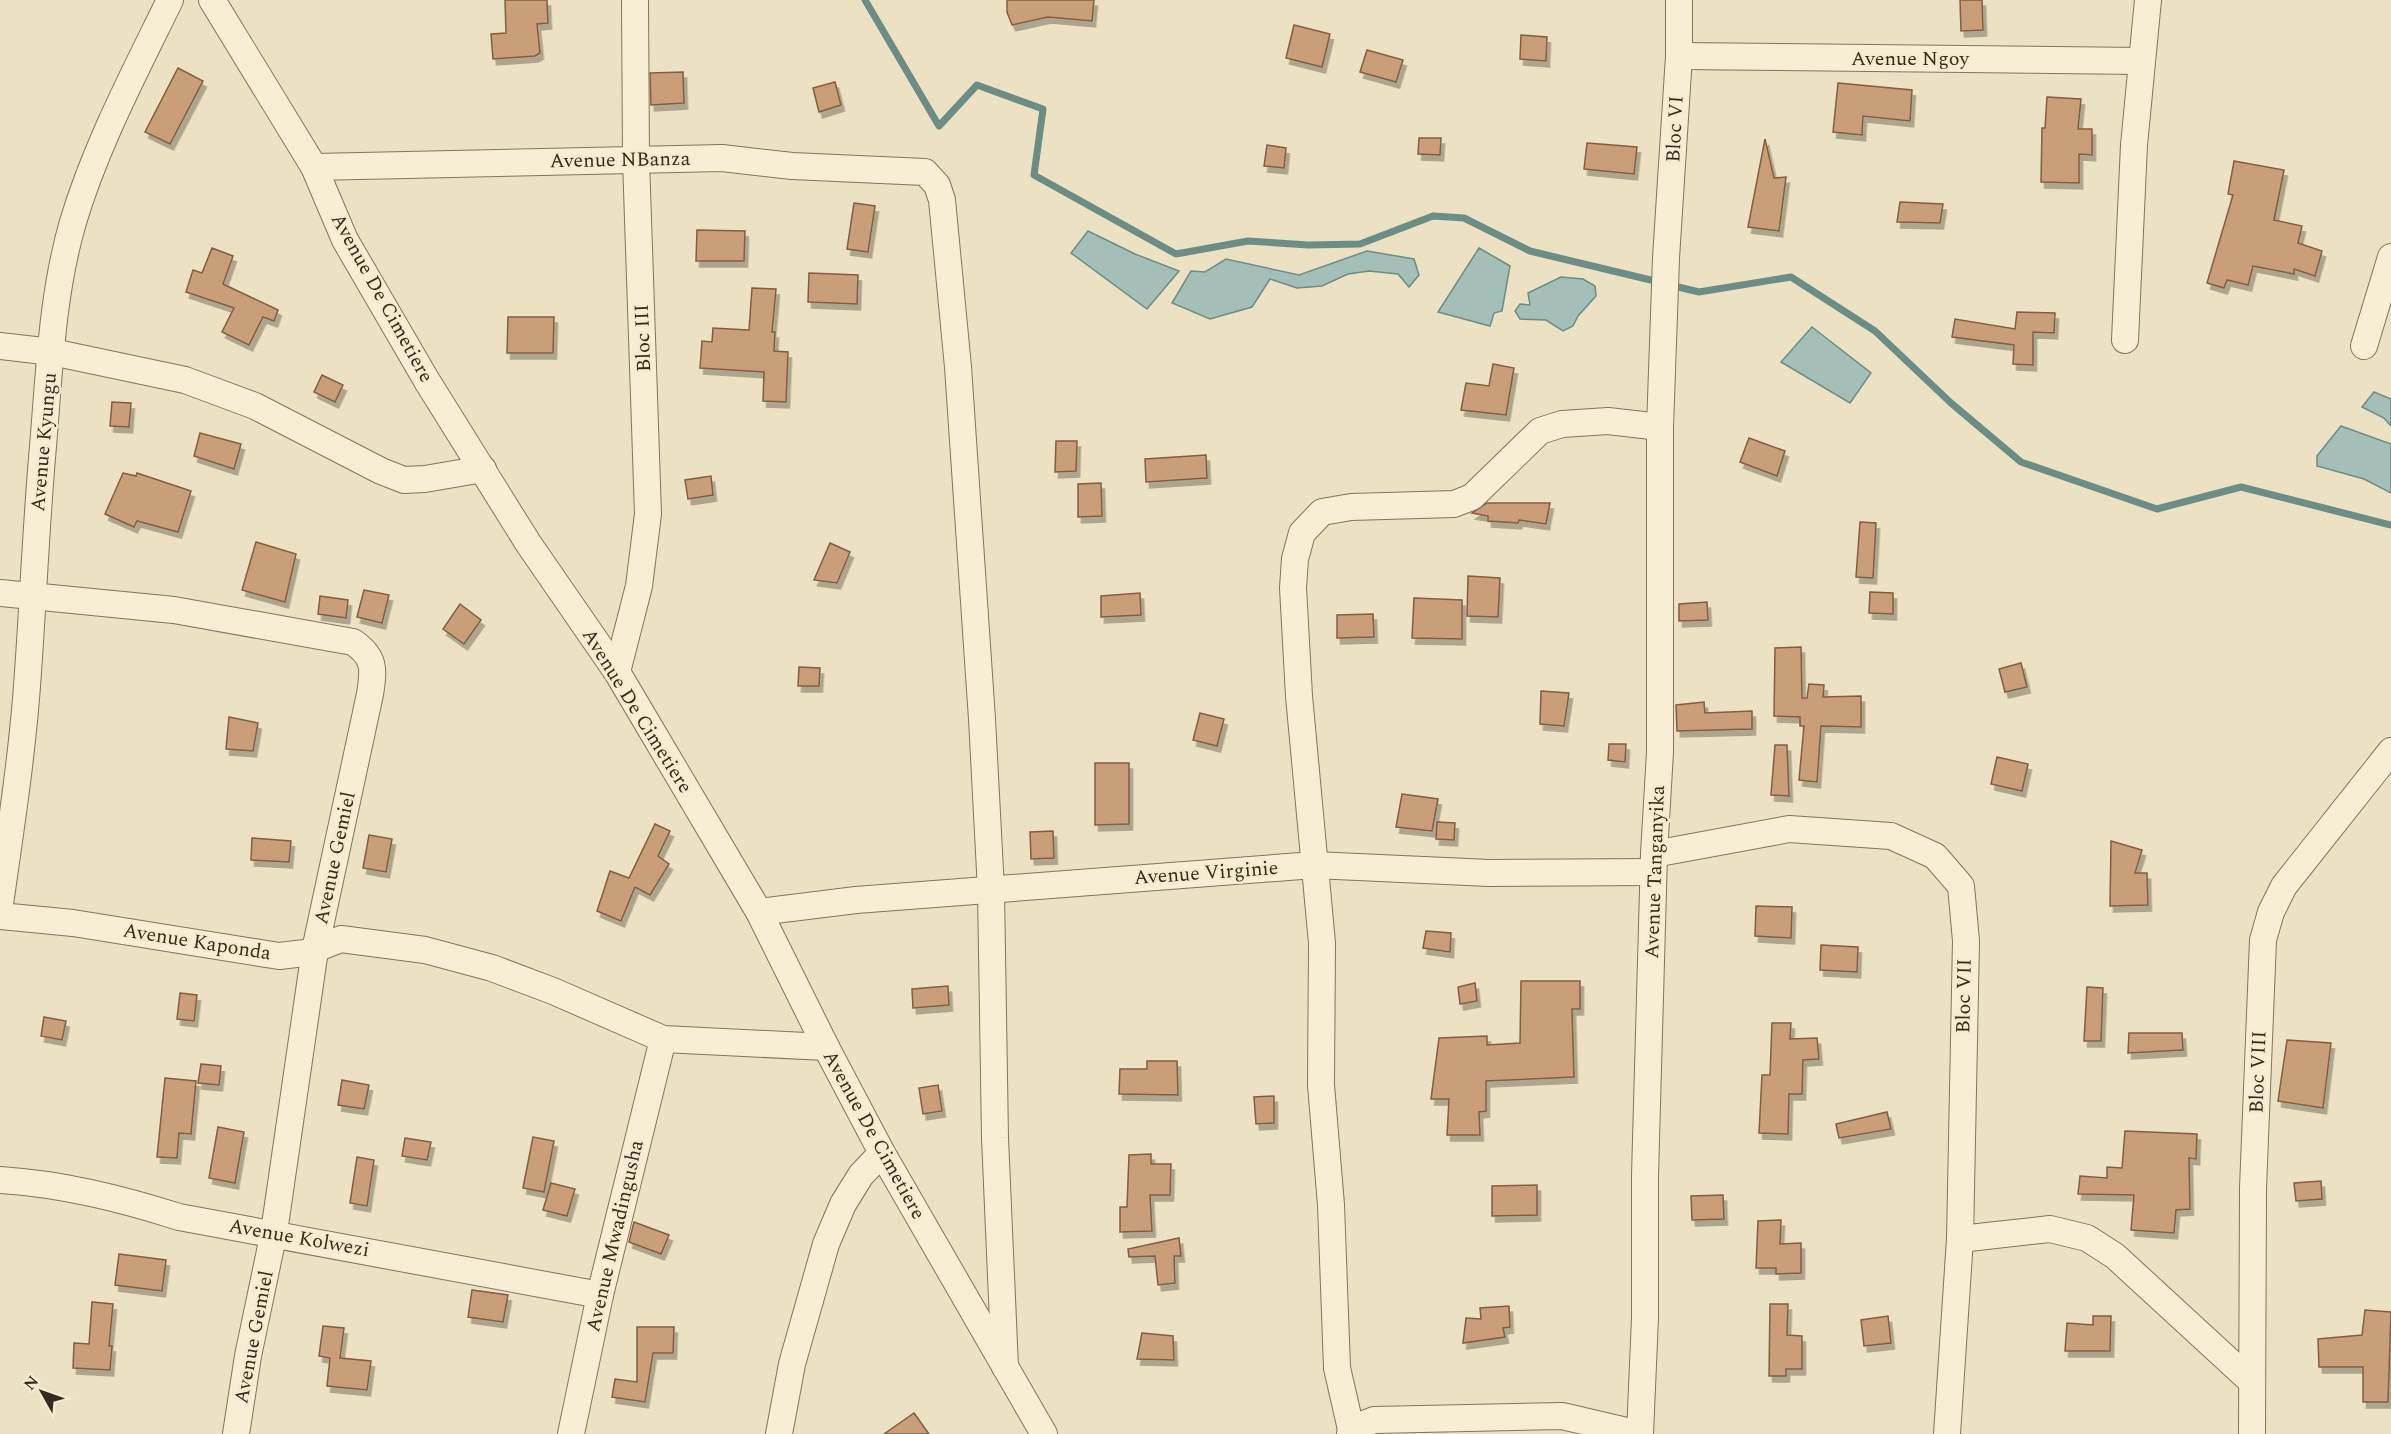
<svg xmlns="http://www.w3.org/2000/svg" width="2391" height="1434" font-family="Spectral,serif">
	<style>
		.water { fill: #a4bfb8; stroke: #6c8c86; stroke-width: 1.5 }
		.lines { fill: none; stroke-linecap: round; stroke-linejoin: round }
		.stream { stroke: #6c8c86; stroke-width: 7 }
		.building { fill: #c99e79; stroke: #835e41; stroke-width: 1.5; filter: url(#shadow) }
		.street-casing { stroke: #85735a; stroke-width: 28 }
		.street { stroke: #f7eed5; stroke-width: 26 }
		.labels { text-anchor: middle; dominant-baseline: central; stroke-width: 5; stroke-linejoin: round; paint-order: stroke }
		.street-label { font-size: 20px; fill: #352a1e; stroke: #f4ebd1 }
	</style>
	<defs>
		<filter id="shadow"><feDropShadow dx="3.5" dy="6" stdDeviation="0" flood-color="#0004"/></filter>
	</defs>
	<rect width="100%" height="100%" fill="#ece1c2"/>
	<g class="water">
		<polygon points="1088,231 1135,254 1179,271 1147,309 1071,253"/>
		<polygon points="1479,248 1510,266 1502,311 1494,313 1490,326 1438,312"/>
		<polygon points="1367,251 1414,259 1419,275 1409,287 1398,274 1369,271 1348,274 1322,286 1297,288 1270,279 1252,307 1210,319 1172,303 1191,271 1205,272 1226,259 1299,275"/>
		<polygon points="1561,277 1583,279 1595,286 1596,296 1578,316 1573,326 1563,331 1546,320 1520,319 1515,311 1520,304 1530,305 1528,293"/>
		<polygon points="1812,327 1871,373 1850,403 1781,362"/>
		<polygon points="2374,392 2391,399 2391,426 2384,418 2362,407"/>
		<polygon points="2341,426 2391,444 2391,493 2364,479 2317,466 2317,456"/>
	</g>
	<g class="lines">
		<g class="stream">
			<polyline points="865,0 939,126 977,85 1043,109 1034,175 1176,254 1248,241 1308,245 1360,244 1433,216 1464,218 1530,251 1659,282"/>
			<polyline points="1670,285 1699,292 1791,277 1875,331 1951,403 2021,462 2157,509 2241,487 2391,525"/>
		</g>
	</g>
	<g class="building">
		<polygon points="505,0 547,0 548,23 537,24 540,53 535,56 493,59 491,34 506,33"/>
		<polygon points="1007,0 1094,0 1092,21 1048,17 1012,25 1007,12"/>
		<polygon points="1960,0 1982,0 1983,30 1961,31"/>
		<polygon points="1294,25 1330,34 1322,67 1286,58"/>
		<polygon points="1521,35 1547,37 1546,61 1520,59"/>
		<polygon points="1367,50 1403,60 1396,82 1360,72"/>
		<polygon points="178,68 203,81 170,144 145,132"/>
		<polygon points="683,72 684,103 651,105 650,73"/>
		<polygon points="835,82 841,105 819,112 813,88"/>
		<polygon points="1838,83 1912,90 1910,121 1863,116 1862,135 1833,132"/>
		<polygon points="2047,97 2081,99 2078,129 2092,129 2092,155 2079,154 2079,183 2041,182 2042,128 2045,128"/>
		<polygon points="1419,138 1441,138 1440,155 1418,154"/>
		<polygon points="1765,139 1774,178 1786,177 1779,231 1748,227"/>
		<polygon points="1587,143 1637,147 1634,174 1584,169"/>
		<polygon points="1267,145 1286,148 1284,168 1264,166"/>
		<polygon points="2234,161 2284,170 2274,220 2302,226 2298,243 2322,251 2315,276 2294,269 2294,274 2253,266 2248,285 2227,280 2224,288 2207,283 2233,195 2228,194"/>
		<polygon points="1900,202 1943,204 1940,223 1897,222"/>
		<polygon points="854,203 875,206 868,252 847,249"/>
		<polygon points="697,230 745,231 744,261 696,261"/>
		<polygon points="212,248 233,256 223,284 278,310 274,321 263,317 249,345 222,332 234,308 186,292 193,270 202,273"/>
		<polygon points="809,273 858,275 857,304 808,302"/>
		<polygon points="752,288 776,289 772,332 775,332 774,351 788,352 786,402 763,401 764,372 700,368 702,341 712,342 713,328 749,330"/>
		<polygon points="2017,312 2055,313 2054,333 2033,332 2033,365 2013,364 2014,345 1952,337 1955,319 2015,329"/>
		<polygon points="508,317 554,317 553,353 507,353"/>
		<polygon points="1493,364 1514,368 1506,415 1461,410 1466,383 1489,386"/>
		<polygon points="322,375 343,385 335,402 314,392"/>
		<polygon points="112,402 131,403 129,427 110,426"/>
		<polygon points="200,433 241,444 234,469 194,456"/>
		<polygon points="1749,438 1785,451 1777,476 1740,462"/>
		<polygon points="1056,441 1077,441 1076,471 1055,472"/>
		<polygon points="1206,455 1207,478 1146,482 1145,459"/>
		<polygon points="123,473 136,476 137,473 191,491 178,532 137,521 134,527 105,514"/>
		<polygon points="711,476 713,495 688,499 685,480"/>
		<polygon points="1101,483 1102,516 1078,517 1078,484"/>
		<polygon points="1487,503 1550,503 1546,524 1519,520 1518,523 1488,521 1488,516 1472,513"/>
		<polygon points="1860,522 1876,523 1873,578 1856,577"/>
		<polygon points="256,542 296,554 285,602 242,590"/>
		<polygon points="830,543 850,552 837,583 814,580"/>
		<polygon points="1468,576 1500,578 1498,617 1467,616"/>
		<polygon points="364,590 389,595 382,623 357,617"/>
		<polygon points="1870,592 1893,593 1893,614 1869,613"/>
		<polygon points="1140,593 1141,615 1101,617 1101,596"/>
		<polygon points="320,596 348,600 346,618 318,614"/>
		<polygon points="1414,598 1462,600 1462,639 1412,638"/>
		<polygon points="1707,602 1708,620 1679,621 1679,604"/>
		<polygon points="460,604 481,620 464,644 443,629"/>
		<polygon points="1373,614 1374,637 1337,638 1337,615"/>
		<polygon points="1801,647 1802,698 1807,698 1809,684 1824,685 1823,697 1861,696 1861,727 1821,726 1817,782 1799,780 1804,726 1800,726 1800,717 1774,716 1775,648"/>
		<polygon points="2021,663 2027,687 2005,692 1999,669"/>
		<polygon points="799,667 820,668 819,686 798,686"/>
		<polygon points="1541,691 1569,693 1564,726 1540,724"/>
		<polygon points="1704,702 1705,713 1752,711 1752,729 1677,731 1676,705"/>
		<polygon points="1200,713 1224,719 1217,746 1193,740"/>
		<polygon points="229,717 258,723 253,751 226,749"/>
		<polygon points="1609,744 1626,744 1625,762 1608,760"/>
		<polygon points="1775,745 1787,745 1789,796 1771,795"/>
		<polygon points="1997,757 2028,764 2022,791 1991,784"/>
		<polygon points="1095,763 1129,763 1129,824 1095,825"/>
		<polygon points="1402,794 1438,799 1432,831 1396,827"/>
		<polygon points="1437,822 1455,823 1454,840 1436,839"/>
		<polygon points="655,824 670,831 658,856 669,864 650,895 635,887 621,921 597,911 610,871 629,878"/>
		<polygon points="1053,831 1054,858 1031,859 1030,832"/>
		<polygon points="369,835 392,839 386,872 363,868"/>
		<polygon points="252,838 291,841 289,862 251,860"/>
		<polygon points="2111,841 2142,850 2135,873 2147,873 2148,905 2110,906"/>
		<polygon points="1756,906 1792,907 1791,938 1755,936"/>
		<polygon points="1426,931 1451,933 1450,952 1423,948"/>
		<polygon points="1821,945 1858,947 1857,972 1820,970"/>
		<polygon points="1521,981 1580,981 1580,1009 1572,1009 1574,1077 1486,1081 1486,1111 1479,1112 1480,1135 1447,1135 1449,1099 1431,1099 1439,1038 1487,1036 1487,1045 1520,1043"/>
		<polygon points="1475,983 1477,1001 1460,1004 1458,987"/>
		<polygon points="948,986 949,1005 913,1008 912,989"/>
		<polygon points="2087,987 2103,988 2101,1041 2084,1041"/>
		<polygon points="180,993 197,995 194,1021 177,1019"/>
		<polygon points="44,1017 66,1021 62,1040 41,1036"/>
		<polygon points="1772,1023 1791,1023 1790,1039 1817,1038 1819,1059 1803,1060 1802,1094 1789,1094 1788,1134 1759,1133 1762,1075 1770,1075"/>
		<polygon points="2129,1033 2182,1033 2183,1050 2128,1053"/>
		<polygon points="2287,1040 2331,1043 2323,1108 2278,1101"/>
		<polygon points="1147,1061 1177,1061 1178,1095 1119,1094 1120,1069 1147,1069"/>
		<polygon points="201,1064 221,1066 219,1085 198,1083"/>
		<polygon points="165,1078 196,1081 191,1134 179,1133 177,1158 157,1157"/>
		<polygon points="342,1080 369,1085 364,1109 338,1105"/>
		<polygon points="938,1085 942,1111 923,1114 919,1088"/>
		<polygon points="1274,1096 1274,1123 1256,1124 1254,1097"/>
		<polygon points="1887,1112 1891,1129 1839,1138 1836,1124"/>
		<polygon points="218,1127 244,1132 235,1183 209,1178"/>
		<polygon points="2125,1131 2197,1134 2196,1159 2189,1158 2190,1209 2176,1210 2174,1233 2131,1230 2134,1195 2078,1194 2080,1176 2107,1178 2107,1167 2122,1168"/>
		<polygon points="533,1137 554,1141 544,1192 523,1188"/>
		<polygon points="405,1138 431,1142 427,1160 402,1156"/>
		<polygon points="1151,1154 1151,1164 1171,1164 1170,1195 1150,1195 1152,1231 1120,1232 1120,1207 1127,1207 1129,1155"/>
		<polygon points="357,1157 374,1160 367,1206 350,1203"/>
		<polygon points="2321,1181 2322,1199 2296,1201 2294,1183"/>
		<polygon points="551,1183 575,1189 567,1216 543,1210"/>
		<polygon points="1537,1185 1537,1215 1492,1216 1492,1186"/>
		<polygon points="1723,1195 1724,1219 1692,1220 1691,1196"/>
		<polygon points="1781,1220 1780,1244 1801,1243 1801,1273 1776,1274 1776,1268 1756,1268 1758,1221"/>
		<polygon points="634,1222 669,1235 661,1254 629,1242"/>
		<polygon points="1179,1238 1181,1256 1174,1256 1175,1283 1158,1285 1155,1256 1129,1257 1128,1249"/>
		<polygon points="119,1254 166,1260 162,1291 115,1285"/>
		<polygon points="472,1290 508,1295 503,1322 468,1317"/>
		<polygon points="92,1302 113,1304 109,1346 112,1346 110,1370 73,1368 74,1343 89,1344"/>
		<polygon points="1770,1304 1788,1304 1787,1335 1802,1336 1802,1369 1786,1369 1786,1376 1769,1376"/>
		<polygon points="1509,1306 1510,1327 1503,1328 1505,1337 1463,1343 1466,1318 1481,1319 1480,1308"/>
		<polygon points="2365,1310 2391,1312 2388,1402 2363,1402 2363,1367 2319,1367 2318,1339 2362,1335"/>
		<polygon points="1888,1316 1891,1343 1864,1346 1861,1320"/>
		<polygon points="2093,1316 2111,1316 2110,1351 2065,1351 2067,1323 2093,1325"/>
		<polygon points="323,1326 344,1328 340,1358 371,1361 367,1390 327,1386 330,1358 319,1356"/>
		<polygon points="637,1327 674,1327 673,1353 653,1353 645,1402 612,1397 615,1379 637,1382"/>
		<polygon points="1142,1333 1173,1336 1174,1360 1137,1359"/>
		<polygon points="914,1413 929,1434 884,1434"/>
	</g>
	<g class="lines">
		<defs>
			<g id="street">
				<polyline points="212,0 314,167 345,240 427,381 528,543 617,672 759,912 826,1047 882,1153 1044,1434"/>
				<polyline points="1679,56 2141,61"/>
				<polyline points="314,167 722,158 792,166 925,172 937,185 942,200 958,367 982,719 991,890 995,1138 1005,1367"/>
				<polyline points="2125,340 2134,145 2148,0"/>
				<polyline points="0,346 52,352 185,380 255,406 381,471 404,480 425,479 483,469"/>
				<polyline points="2364,346 2391,257"/>
				<path d="M0,593L174,610L353,642C375,657 374,669 370,694L315,950L274,1232L248,1356L236,1434"/>
				<polyline points="617,672 639,586 648,514 636,160 635,0"/>
				<polyline points="1654,854 1789,829 1891,836 1935,856 1961,886 1966,941 1960,1239 1947,1434"/>
				<path d="M0,904C11,827 23,750 28,672C33,601 36,529 42,458C49,380 51,297 73,222C96,145 135,72 170,0"/>
				<polyline points="759,912 856,900 1314,865 1489,873 1653,872"/>
				<polyline points="0,916 73,923 279,956 305,953 341,939 425,950 492,968 553,991 663,1039 826,1047"/>
				<path d="M0,1180C62,1184 119,1198 179,1217L600,1295"/>
				<polyline points="1960,1239 2050,1229 2087,1238 2115,1256 2252,1382"/>
				<polyline points="1351,1429 1337,1368 1331,1205 1321,1085 1322,943 1299,696 1293,588 1295,559 1302,533 1322,512 1351,507 1454,504 1472,497 1540,431 1562,424 1608,421 1660,427"/>
				<polyline points="571,1434 600,1295 663,1039"/>
				<polyline points="779,1434 792,1364 826,1244 843,1204 861,1175 882,1153"/>
				<polyline points="1350,1434 1351,1429 1374,1420 1562,1416 1639,1434"/>
				<polyline points="1640,1434 1645,1318 1645,1176 1654,854 1660,752 1660,427 1666,258 1679,56 1679,0"/>
				<polyline points="2252,1434 2253,1188 2263,940 2271,912 2284,886 2391,751"/>
			</g>
		</defs>
		<use href="#street" class="street-casing"/>
		<use href="#street" class="street"/>
	</g>
	<g class="labels">
		<g class="street-label">
			<text x="1910" y="59">Avenue Ngoy</text>
			<text transform="translate(1675 129) rotate(-87)">Bloc VI</text>
			<text transform="translate(620 160) rotate(-1)">Avenue NBanza</text>
			<text transform="translate(382 298) rotate(61)">Avenue De Cimetiere</text>
			<text transform="translate(643 338) rotate(-92)">Bloc III</text>
			<text transform="translate(44 442) rotate(-85)">Avenue Kyungu</text>
			<text transform="translate(637 711) rotate(58)">Avenue De Cimetiere</text>
			<text transform="translate(335 858) rotate(-78)">Avenue Gemiel</text>
			<text transform="translate(1655 872) rotate(-88)">Avenue Tanganyika</text>
			<text transform="translate(1206 873) rotate(-4)">Avenue Virginie</text>
			<text transform="translate(197 942) rotate(9)">Avenue Kaponda</text>
			<text transform="translate(1964 996) rotate(-89)">Bloc VII</text>
			<text transform="translate(2258 1072) rotate(-88)">Bloc VIII</text>
			<text transform="translate(874 1135) rotate(61)">Avenue De Cimetiere</text>
			<text transform="translate(615 1236) rotate(-77)">Avenue Mwadingusha</text>
			<text transform="translate(299 1238) rotate(10)">Avenue Kolwezi</text>
			<text transform="translate(254 1337) rotate(-79)">Avenue Gemiel</text>
		</g>
	</g>
	<g transform="translate(42 1392) rotate(310)" stroke="#f4ebd1" stroke-width="4.5" paint-order="stroke">
	<path d="M0-4.5L10 22L0 15L-10 22Z" fill="#352a1e"/>
	<text y="-9" font-size="16" font-weight="bold" text-anchor="middle" fill="#352a1e">N</text>
	</g>
</svg>
